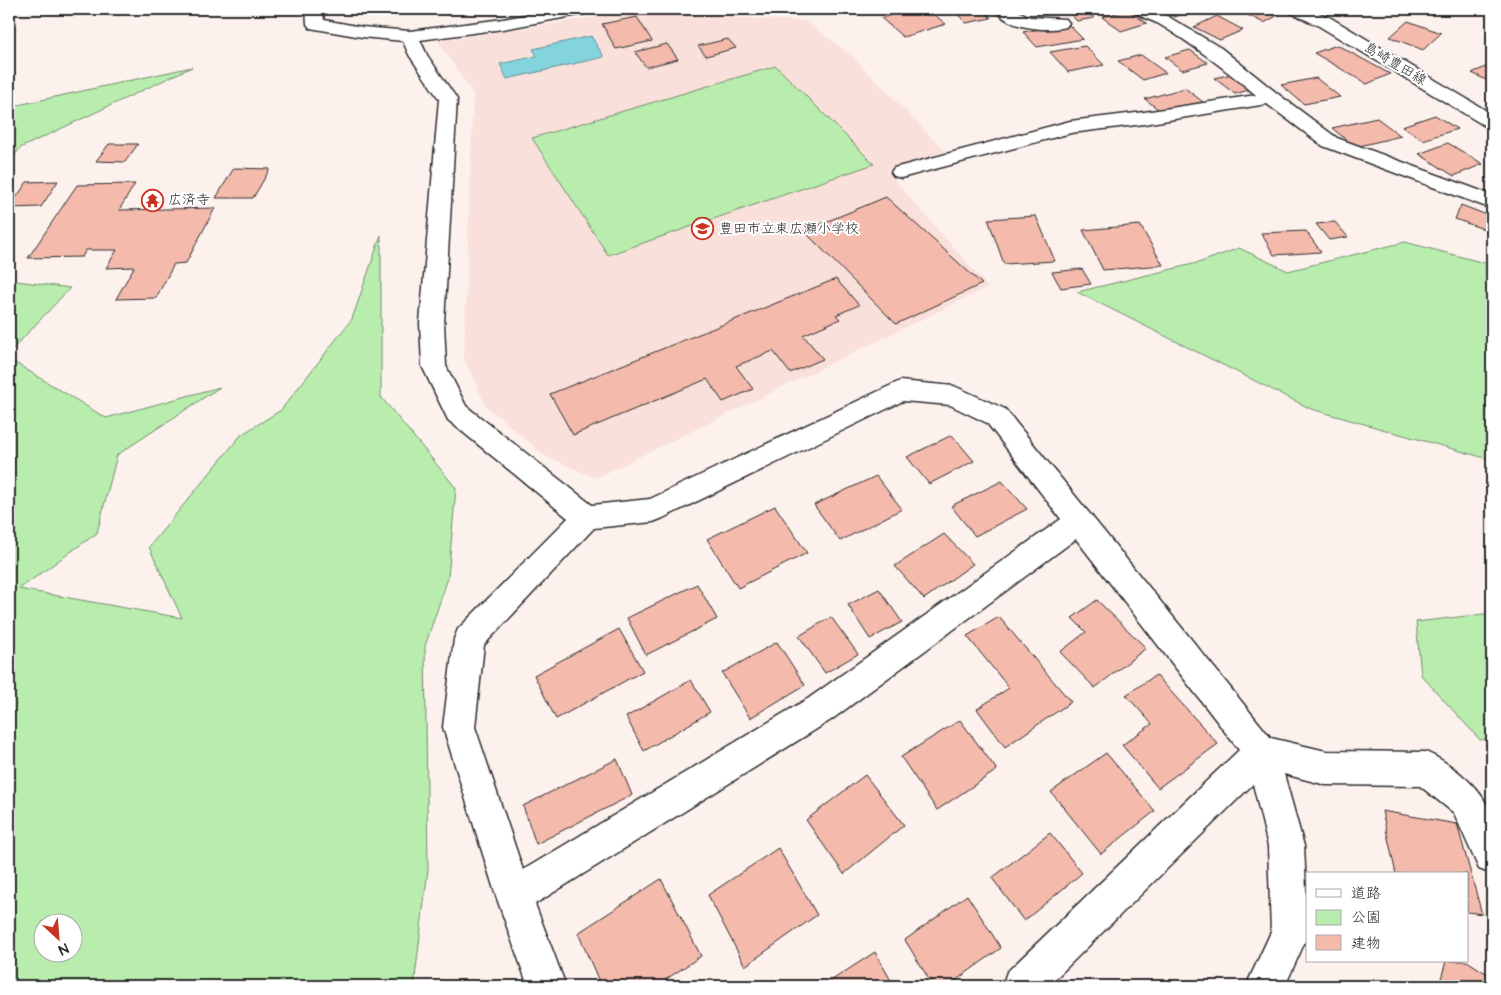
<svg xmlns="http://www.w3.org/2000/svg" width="1501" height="995" font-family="'Architects Daughter','Klee One',sans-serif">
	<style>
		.built { fill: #fae0da }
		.green { fill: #b8edae; stroke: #728c6c; fill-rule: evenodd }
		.water { fill: #83d4dd; stroke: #609096 }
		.building { fill: #f4baac; stroke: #2b2b2b }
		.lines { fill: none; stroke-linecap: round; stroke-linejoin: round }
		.minor-casing { stroke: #2b2b2b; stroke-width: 3 }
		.secondary-casing { stroke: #2b2b2b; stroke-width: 3 }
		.minor { fill: #fff; fill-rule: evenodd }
		.secondary { fill: #fff; fill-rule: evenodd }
		.labels { text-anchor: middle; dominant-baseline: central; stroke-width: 4; stroke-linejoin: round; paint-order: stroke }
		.far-street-label { font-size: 14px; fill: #2b2b2b; stroke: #fff }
		.far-poi-label { font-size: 14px; fill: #2b2b2b; stroke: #fff; text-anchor: start }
	</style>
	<rect width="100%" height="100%" fill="#fdf1ee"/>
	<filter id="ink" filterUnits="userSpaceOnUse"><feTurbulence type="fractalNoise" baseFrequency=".02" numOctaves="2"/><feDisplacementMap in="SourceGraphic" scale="10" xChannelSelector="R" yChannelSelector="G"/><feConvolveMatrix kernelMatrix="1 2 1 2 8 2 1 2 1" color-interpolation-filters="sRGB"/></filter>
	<g filter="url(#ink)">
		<polygon class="built" points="619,9 704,9 727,17 806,21 853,57 946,152 887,171 988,287 596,478 545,456 486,406 464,359 473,94 438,41 603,16"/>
		<g class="green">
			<polygon points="776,66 874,164 608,255 532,138"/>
			<polygon points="192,67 20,148 9,163 9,107"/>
			<path d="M381,235V397L456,488L448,578L425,646L428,869L414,986H9V359L106,418L220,387L117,455L97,533L19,589L182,618L149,547L241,435L281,410L352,319ZM72,922V952H42V922Z"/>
			<polygon points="1405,242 1492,265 1492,460 1311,409 1077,292 1201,262 1239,248 1288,271"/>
			<polygon points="9,280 70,288 9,353"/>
			<polygon points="1492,613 1492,739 1480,740 1421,675 1416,622"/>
		</g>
		<polygon class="water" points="591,36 604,57 507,79 500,64 537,56 533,49"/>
		<g class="building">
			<polygon points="912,9 927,9 946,24 903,37 881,18"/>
			<polygon points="953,9 982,9 991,18 966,23"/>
			<polygon points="1065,9 1084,9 1094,18 1077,21"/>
			<polygon points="1159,9 1195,9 1175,17"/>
			<polygon points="1243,9 1268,9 1280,14 1264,23 1240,11"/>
			<polygon points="1127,10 1147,23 1121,31 1102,17"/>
			<polygon points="1217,16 1243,30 1220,40 1194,27"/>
			<polygon points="637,17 652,41 616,49 602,24"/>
			<polygon points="1408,21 1441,33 1423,50 1390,37"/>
			<polygon points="1068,24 1083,39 1037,47 1023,32"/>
			<polygon points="728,39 736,48 706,56 698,46"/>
			<polygon points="667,44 678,59 646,67 635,52"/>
			<polygon points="1337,45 1390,74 1367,84 1314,53"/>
			<polygon points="1085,46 1104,65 1068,72 1050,52"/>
			<polygon points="1190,50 1208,63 1182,70 1165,57"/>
			<polygon points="1141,55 1166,73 1143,80 1118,61"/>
			<polygon points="1492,64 1492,83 1472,73"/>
			<polygon points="1232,74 1252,89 1235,94 1214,78"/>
			<polygon points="1316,78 1340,97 1304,104 1281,85"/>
			<polygon points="1185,88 1203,102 1163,113 1145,99"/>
			<polygon points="1435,115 1457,129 1423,140 1402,126"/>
			<polygon points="1377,118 1401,136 1355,147 1332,128"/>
			<polygon points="1448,143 1483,164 1454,176 1419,154"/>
			<polygon points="109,144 138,144 125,162 96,161"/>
			<polygon points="234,168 270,169 253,198 216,198"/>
			<polygon points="58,181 41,207 9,208 27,182"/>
			<polygon points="135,184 119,210 215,208 186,263 174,264 156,298 116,299 134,267 106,268 117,250 86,250 82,257 28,258 77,185"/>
			<polygon points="886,197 982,284 896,324 804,231"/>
			<polygon points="1461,205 1492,217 1492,232 1455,219"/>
			<polygon points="1036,216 1055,261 1004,264 988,219"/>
			<polygon points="1335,222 1348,237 1329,240 1316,224"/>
			<polygon points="1140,225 1163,265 1103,270 1083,230"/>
			<polygon points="1306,231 1321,252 1274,255 1261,233"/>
			<polygon points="1082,269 1091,284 1061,288 1052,272"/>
			<polygon points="836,279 859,305 836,315 840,319 803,335 823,359 790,373 773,351 736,366 753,389 723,402 707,379 573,435 550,394"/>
			<polygon points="952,435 974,461 929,484 907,457"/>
			<polygon points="876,476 902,509 840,541 814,505"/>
			<polygon points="1002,481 1027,509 975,536 951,506"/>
			<polygon points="775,506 807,553 738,588 707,539"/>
			<polygon points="944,534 973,564 924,599 895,566"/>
			<polygon points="697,584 717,619 646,655 627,618"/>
			<polygon points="879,589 902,622 870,639 848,605"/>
			<polygon points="1097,600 1146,648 1095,688 1060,652 1086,632 1072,618"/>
			<polygon points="831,617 858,654 825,673 799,636"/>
			<polygon points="999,617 1071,702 1005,747 977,709 1009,688 967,636"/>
			<polygon points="619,629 643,671 556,719 534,675"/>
			<polygon points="777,642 805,685 750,718 722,673"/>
			<polygon points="1156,675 1218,744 1158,788 1122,745 1152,724 1126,695"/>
			<polygon points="691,680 710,712 644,751 626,717"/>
			<polygon points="960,720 997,770 937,810 901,757"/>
			<polygon points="1106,753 1155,811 1101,854 1051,792"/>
			<polygon points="617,759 632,795 536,844 523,806"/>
			<polygon points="865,775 904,825 844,874 806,820"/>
			<polygon points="1382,811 1457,824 1482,914 1467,912 1467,874 1396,874"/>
			<polygon points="1050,833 1082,873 1024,921 992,878"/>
			<polygon points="778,848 817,915 745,966 708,895"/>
			<polygon points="661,879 701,956 656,986 601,986 578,933"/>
			<polygon points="967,895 1001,948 948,986 933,986 905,940"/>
			<polygon points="875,952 894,986 823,986"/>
			<polygon points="1446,961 1467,961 1492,977 1492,986 1439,986"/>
		</g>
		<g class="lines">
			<defs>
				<g id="minor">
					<path d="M306,9H322L324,20L362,27L410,31L503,19L558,9H592L590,13L584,14L503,29L420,40L427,55L457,99L444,323L446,366L466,406L592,505L650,499L900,381L954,386L1005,409L1271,738L1326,751L1426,752C1451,763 1487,791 1492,819C1495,836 1492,856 1492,874L1479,869L1454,813L1420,786L1326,785L1284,774L1304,846L1307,911V937L1285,986H1246L1271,932L1268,846L1253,784L1048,986H1002L1007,972L1239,750L1076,539L831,720L535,904L566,986H528L496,896L443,727L454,639L458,629L568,518L448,420L422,366L420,323L439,99L409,55L403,41L362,37L310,28L307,24ZM903,401L950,405L987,423L1061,519L809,698L523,870L475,727L484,645L594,528L653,522L663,518Z"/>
					<path d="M996,9H1014L1030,17L1066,19L1069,23L1066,27C1046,32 1007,29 996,9Z"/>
					<path d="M1134,9H1155L1221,48L1278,94L1337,138L1492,195V209L1323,146L1267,104L1144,124L1071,133L901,178L894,176L891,172L894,168L1070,121L1144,112L1256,95C1225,69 1194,45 1159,24C1151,20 1138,17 1134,9Z"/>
				</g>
				<polygon id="secondary" points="1289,9 1310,9 1331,18 1492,114 1492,128 1485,126 1319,26 1291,13"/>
			</defs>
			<use href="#minor" class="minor-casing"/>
			<use href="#secondary" class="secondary-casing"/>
			<use href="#minor" class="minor"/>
			<use href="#secondary" class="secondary"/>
		</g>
	</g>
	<defs>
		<symbol id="temple-ring" viewBox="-11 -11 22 22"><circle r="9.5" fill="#fff" stroke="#c8321e" stroke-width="1.5"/><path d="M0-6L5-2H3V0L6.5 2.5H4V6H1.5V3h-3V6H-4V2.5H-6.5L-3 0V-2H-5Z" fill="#c8321e"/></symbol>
		<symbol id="school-ring" viewBox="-11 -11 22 22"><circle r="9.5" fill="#fff" stroke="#c8321e" stroke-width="1.5"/><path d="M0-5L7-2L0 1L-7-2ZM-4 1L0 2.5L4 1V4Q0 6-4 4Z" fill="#c8321e"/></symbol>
	</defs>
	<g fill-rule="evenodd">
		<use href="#temple-ring" x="140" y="188" width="25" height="25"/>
		<use href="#school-ring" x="690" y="216" width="25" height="25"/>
	</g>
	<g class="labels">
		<g class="far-street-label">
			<text transform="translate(1395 64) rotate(31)">島崎豊田線</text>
		</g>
		<g class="far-poi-label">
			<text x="168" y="200">広済寺</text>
			<text x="719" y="229">豊田市立東広瀬小学校</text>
		</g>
	</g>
	<rect width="1501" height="995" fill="none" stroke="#fff" stroke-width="30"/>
	<rect x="15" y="15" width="1471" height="965" fill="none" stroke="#2b2b2b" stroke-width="2" filter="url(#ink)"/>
	<rect x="1306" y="872" width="162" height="90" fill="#ffffff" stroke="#aaaaaa"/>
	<rect x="1316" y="889" width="25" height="8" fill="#ffffff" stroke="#aaaaaa"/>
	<text x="1351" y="898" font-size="15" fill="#2b2b2b">道路</text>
	<rect x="1316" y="910" width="25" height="15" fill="#b8edae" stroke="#aaaaaa"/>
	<text x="1351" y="922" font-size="15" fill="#2b2b2b">公園</text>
	<rect x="1316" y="935" width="25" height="15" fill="#f4baac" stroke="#aaaaaa"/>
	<text x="1351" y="948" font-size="15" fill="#2b2b2b">建物</text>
	<g transform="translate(58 938) rotate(154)"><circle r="24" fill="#ffffff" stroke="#aaaaaa"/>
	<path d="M0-4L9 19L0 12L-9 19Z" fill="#c8321e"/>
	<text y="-8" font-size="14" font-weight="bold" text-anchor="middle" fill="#2b2b2b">N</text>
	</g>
</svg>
